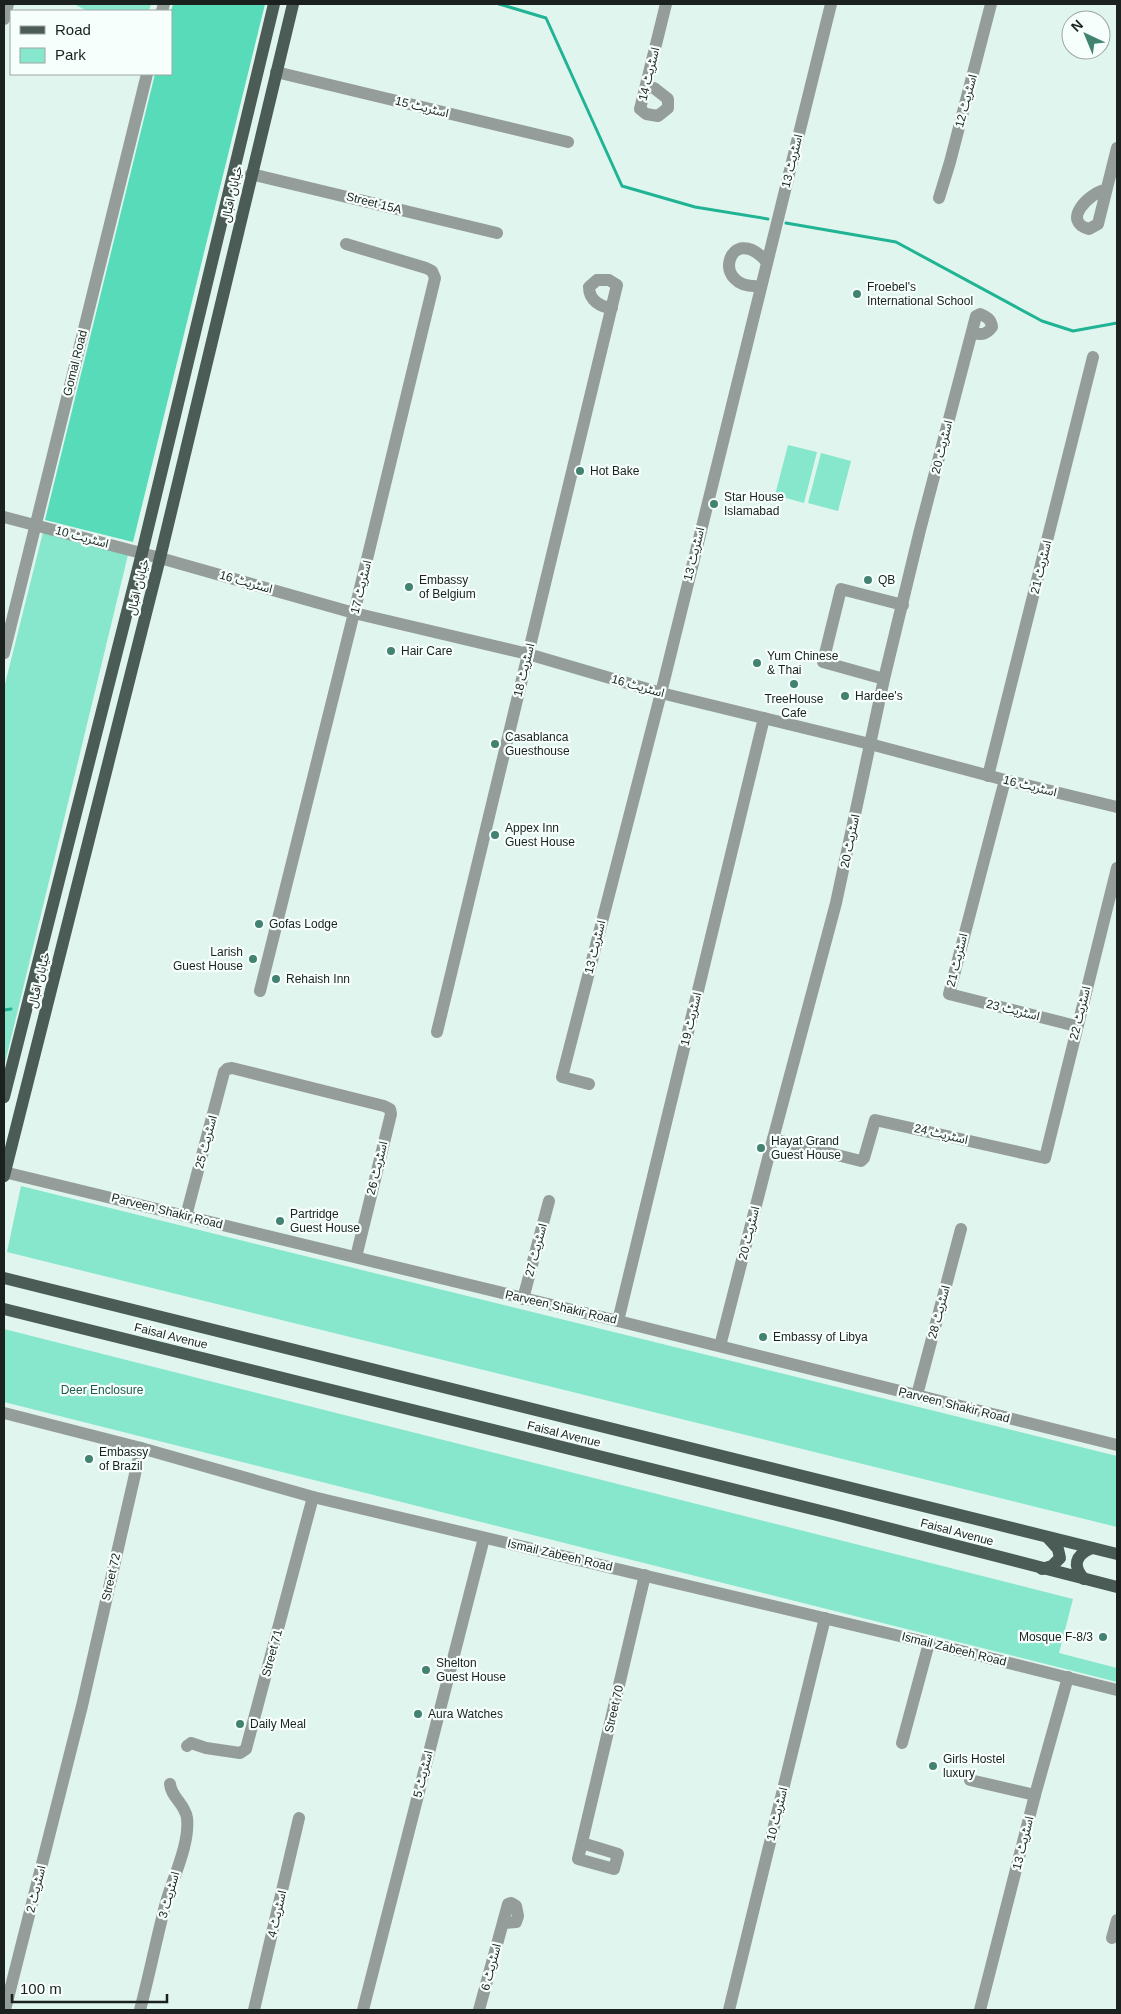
<svg xmlns="http://www.w3.org/2000/svg" width="1121" height="2014" font-family="Helvetica,'Noto Sans Arabic',sans-serif">
	<style>
		.green { fill: #87e7cc }
		.forest { fill: #57dbb9 }
		.lines { fill: none; stroke-linecap: round; stroke-linejoin: round }
		.stream { stroke: #20b494; stroke-width: 3 }
		.minor { stroke: #959d9a; stroke-width: 12 }
		.major { stroke: #4b5b56; stroke-width: 12 }
		.poi-dot { fill: #428270; stroke: #f6fffc; stroke-width: 2 }
		.labels { text-anchor: middle; dominant-baseline: central; stroke-width: 4.5; stroke-linejoin: round; paint-order: stroke }
		.street-label { font-size: 12px; fill: #1a211f; stroke: #f6fffc }
		.poi-label { font-size: 12px; fill: #1a211f; stroke: #f6fffc; text-anchor: start }
		.park-label { font-size: 12px; fill: #245a4c; stroke: #f6fffc }
	</style>
	<rect width="100%" height="100%" fill="#e0f5ee"/>
	<g class="green">
		<polygon points="74,4 151,4 149,11 87,11"/>
		<polygon points="788,445 817,452 804,503 775,495"/>
		<polygon points="821,453 851,461 838,511 808,503"/>
		<polygon points="43,532 128,555 4,1067 4,688"/>
		<polygon points="21,1186 1117,1456 1117,1527 7,1252"/>
		<polygon points="4,1329 1073,1599 1059,1653 1117,1668 1117,1682 4,1402"/>
	</g>
	<polygon class="forest" points="173,4 265,4 133,542 45,520 155,74 171,74 171,11"/>
	<g class="lines">
		<g class="stream">
			<polyline points="499,4 546,18 622,186 695,207 768,219"/>
			<polyline points="786,223 896,242 1042,321 1073,331 1117,323"/>
			<polyline points="4,1010 11,1009"/>
		</g>
		<g class="minor">
			<polyline points="162,11 164,4"/>
			<polyline points="4,19 8,4"/>
			<polyline points="276,72 568,142"/>
			<polyline points="646,86 654,88 668,99 668,108 658,116 646,114 640,109 666,4"/>
			<polyline points="251,174 497,233"/>
			<path d="M1104,190C1089,194 1061,221 1089,229L1098,224L1117,148"/>
			<polyline points="939,198 950,162 991,4"/>
			<path d="M761,286C708,291 729,219 767,262"/>
			<polyline points="4,517 160,558 354,613 528,654 661,693 870,744 1005,780 1117,807"/>
			<polyline points="4,653 147,74"/>
			<polyline points="884,679 823,662 841,589 903,605"/>
			<polyline points="988,776 1093,357"/>
			<polyline points="1005,780 949,994 1076,1026"/>
			<polyline points="260,991 354,613 435,278 432,271 426,268 346,244"/>
			<path d="M437,1032L617,285L609,280H597L589,287C589,300 600,307 612,308"/>
			<polyline points="589,1084 562,1077 661,693 831,4"/>
			<polyline points="773,1139 861,1161 864,1158 875,1120 1045,1158 1117,868"/>
			<polyline points="4,1172 618,1321 1117,1445"/>
			<polyline points="186,1216 224,1072 227,1069 232,1068 384,1106 390,1109 391,1114 356,1257"/>
			<polyline points="523,1299 549,1201"/>
			<polyline points="618,1321 764,718"/>
			<path d="M720,1346L773,1139L836,903L884,679L920,530L976,316L980,314C987,317 991,319 992,327C986,335 982,335 972,333"/>
			<polyline points="917,1395 961,1229"/>
			<polyline points="4,1413 141,1448 313,1497 929,1643 1117,1690"/>
			<polyline points="902,1743 929,1643"/>
			<polyline points="187,1746 191,1743 206,1748 240,1753 246,1749 313,1497"/>
			<polyline points="970,1780 1035,1795"/>
			<polyline points="582,1843 618,1854 614,1869 578,1859 645,1575"/>
			<polyline points="1112,1938 1117,1920"/>
			<polyline points="5,2010 82,1706 141,1448"/>
			<path d="M140,2010C149,1976 156,1941 165,1906C172,1879 190,1845 187,1818C185,1804 171,1797 170,1784"/>
			<polyline points="254,2010 299,1818"/>
			<polyline points="363,2010 484,1538"/>
			<polyline points="479,2010 508,1904 511,1903 516,1906 518,1916 516,1922 503,1923"/>
			<polyline points="729,2010 825,1618"/>
			<polyline points="980,2010 1035,1795 1068,1677"/>
		</g>
		<g class="major">
			<polyline points="4,1097 142,553 274,4"/>
			<polyline points="4,1176 160,558 293,4"/>
			<polyline points="4,1278 1117,1554"/>
			<polyline points="4,1309 837,1515 1117,1587"/>
			<polyline points="1042,1569 1052,1566 1060,1558 1058,1549 1048,1538"/>
			<path d="M1084,1579C1072,1566 1075,1555 1092,1548"/>
		</g>
	</g>
	<g class="poi-dot">
		<circle cx="857" cy="294" r="5"/>
		<circle cx="580" cy="471" r="5"/>
		<circle cx="714" cy="504" r="5"/>
		<circle cx="868" cy="580" r="5"/>
		<circle cx="409" cy="587" r="5"/>
		<circle cx="391" cy="651" r="5"/>
		<circle cx="757" cy="663" r="5"/>
		<circle cx="794" cy="684" r="5"/>
		<circle cx="845" cy="696" r="5"/>
		<circle cx="495" cy="744" r="5"/>
		<circle cx="495" cy="835" r="5"/>
		<circle cx="259" cy="924" r="5"/>
		<circle cx="253" cy="959" r="5"/>
		<circle cx="276" cy="979" r="5"/>
		<circle cx="761" cy="1148" r="5"/>
		<circle cx="280" cy="1221" r="5"/>
		<circle cx="763" cy="1337" r="5"/>
		<circle cx="89" cy="1459" r="5"/>
		<circle cx="1103" cy="1637" r="5"/>
		<circle cx="426" cy="1670" r="5"/>
		<circle cx="418" cy="1714" r="5"/>
		<circle cx="240" cy="1724" r="5"/>
		<circle cx="933" cy="1766" r="5"/>
	</g>
	<g class="labels">
		<g class="street-label">
			<text transform="translate(649 74) rotate(-76)">اسٹریٹ 14</text>
			<text transform="translate(966 101) rotate(-75)">اسٹریٹ 12</text>
			<text transform="translate(422 107) rotate(14)">اسٹریٹ 15</text>
			<text transform="translate(792 161) rotate(-76)">اسٹریٹ 13</text>
			<text transform="translate(232 194) rotate(-77)">خیابان اقبال</text>
			<text transform="translate(374 203) rotate(14)">Street 15A</text>
			<text transform="translate(75 363) rotate(-76)">Gomal Road</text>
			<text transform="translate(942 447) rotate(-76)">اسٹریٹ 20</text>
			<text transform="translate(82 537) rotate(15)">اسٹریٹ 10</text>
			<text transform="translate(694 554) rotate(-76)">اسٹریٹ 13</text>
			<text transform="translate(1041 567) rotate(-76)">اسٹریٹ 21</text>
			<text transform="translate(246 582) rotate(16)">اسٹریٹ 16</text>
			<text transform="translate(138 587) rotate(-76)">خیابان اقبال</text>
			<text transform="translate(361 587) rotate(-76)">اسٹریٹ 17</text>
			<text transform="translate(524 670) rotate(-76)">اسٹریٹ 18</text>
			<text transform="translate(638 686) rotate(16)">اسٹریٹ 16</text>
			<text transform="translate(1030 786) rotate(14)">اسٹریٹ 16</text>
			<text transform="translate(850 841) rotate(-78)">اسٹریٹ 20</text>
			<text transform="translate(595 947) rotate(-76)">اسٹریٹ 13</text>
			<text transform="translate(957 960) rotate(-76)">اسٹریٹ 21</text>
			<text transform="translate(39 980) rotate(-76)">خیابان اقبال</text>
			<text transform="translate(1013 1010) rotate(14)">اسٹریٹ 23</text>
			<text transform="translate(1080 1013) rotate(-76)">اسٹریٹ 22</text>
			<text transform="translate(691 1019) rotate(-76)">اسٹریٹ 19</text>
			<text transform="translate(941 1134) rotate(13)">اسٹریٹ 24</text>
			<text transform="translate(206 1142) rotate(-75)">اسٹریٹ 25</text>
			<text transform="translate(377 1168) rotate(-76)">اسٹریٹ 26</text>
			<text transform="translate(167 1211) rotate(14)">Parveen Shakir Road</text>
			<text transform="translate(749 1233) rotate(-76)">اسٹریٹ 20</text>
			<text transform="translate(536 1250) rotate(-75)">اسٹریٹ 27</text>
			<text transform="translate(561 1307) rotate(13)">Parveen Shakir Road</text>
			<text transform="translate(939 1312) rotate(-75)">اسٹریٹ 28</text>
			<text transform="translate(171 1336) rotate(14)">Faisal Avenue</text>
			<text transform="translate(954 1405) rotate(14)">Parveen Shakir Road</text>
			<text transform="translate(564 1434) rotate(14)">Faisal Avenue</text>
			<text transform="translate(957 1532) rotate(15)">Faisal Avenue</text>
			<text transform="translate(560 1555) rotate(13)">Ismail Zabeeh Road</text>
			<text transform="translate(111 1577) rotate(-77)">Street 72</text>
			<text transform="translate(954 1649) rotate(14)">Ismail Zabeeh Road</text>
			<text transform="translate(272 1653) rotate(-75)">Street 71</text>
			<text transform="translate(614 1709) rotate(-77)">Street 70</text>
			<text transform="translate(423 1774) rotate(-76)">اسٹریٹ 5</text>
			<text transform="translate(777 1814) rotate(-76)">اسٹریٹ 10</text>
			<text transform="translate(1023 1843) rotate(-76)">اسٹریٹ 13</text>
			<text transform="translate(36 1889) rotate(-76)">اسٹریٹ 2</text>
			<text transform="translate(169 1895) rotate(-74)">اسٹریٹ 3</text>
			<text transform="translate(277 1914) rotate(-77)">اسٹریٹ 4</text>
			<text transform="translate(491 1967) rotate(-75)">اسٹریٹ 6</text>
		</g>
		<g class="poi-label">
			<text x="867" y="287">Froebel's<tspan x="867" dy="14">International School</tspan></text>
			<text x="590" y="471">Hot Bake</text>
			<text x="724" y="497">Star House<tspan x="724" dy="14">Islamabad</tspan></text>
			<text x="419" y="580">Embassy<tspan x="419" dy="14">of Belgium</tspan></text>
			<text x="878" y="580">QB</text>
			<text x="401" y="651">Hair Care</text>
			<text x="767" y="656">Yum Chinese<tspan x="767" dy="14">&amp; Thai</tspan></text>
			<text x="855" y="696">Hardee's</text>
			<text x="794" y="699" text-anchor="middle">TreeHouse<tspan x="794" dy="14">Cafe</tspan></text>
			<text x="505" y="737">Casablanca<tspan x="505" dy="14">Guesthouse</tspan></text>
			<text x="505" y="828">Appex Inn<tspan x="505" dy="14">Guest House</tspan></text>
			<text x="269" y="924">Gofas Lodge</text>
			<text x="243" y="952" text-anchor="end">Larish<tspan x="243" dy="14">Guest House</tspan></text>
			<text x="286" y="979">Rehaish Inn</text>
			<text x="771" y="1141">Hayat Grand<tspan x="771" dy="14">Guest House</tspan></text>
			<text x="290" y="1214">Partridge<tspan x="290" dy="14">Guest House</tspan></text>
			<text x="773" y="1337">Embassy of Libya</text>
			<text x="99" y="1452">Embassy<tspan x="99" dy="14">of Brazil</tspan></text>
			<text x="1093" y="1637" text-anchor="end">Mosque F-8/3</text>
			<text x="436" y="1663">Shelton<tspan x="436" dy="14">Guest House</tspan></text>
			<text x="428" y="1714">Aura Watches</text>
			<text x="250" y="1724">Daily Meal</text>
			<text x="943" y="1759">Girls Hostel<tspan x="943" dy="14">luxury</tspan></text>
		</g>
		<g class="park-label">
			<text x="102" y="1390">Deer Enclosure</text>
		</g>
	</g>
	<rect width="1121" height="2014" fill="none" stroke="#1a211f" stroke-width="10"/>
	<rect x="10" y="10" width="162" height="65" fill="#f6fffc" stroke="#9ea6a4"/>
	<rect x="20" y="26" width="25" height="8" fill="#4b5b56" stroke="#9ea6a4"/>
	<text x="55" y="35" font-size="15" fill="#1a211f">Road</text>
	<rect x="20" y="48" width="25" height="15" fill="#87e7cc" stroke="#9ea6a4"/>
	<text x="55" y="60" font-size="15" fill="#1a211f">Park</text>
	<g transform="translate(1086 35) rotate(316)"><circle r="24" fill="#f6fffc" stroke="#9ea6a4"/>
	<path d="M0-4L9 19L0 12L-9 19Z" fill="#428270"/>
	<text y="-8" font-size="14" font-weight="bold" text-anchor="middle" fill="#1a211f">N</text>
	</g>
	<path d="M12 1994v8h155v-8" fill="none" stroke="#1a211f" stroke-width="2.5"/>
	<text x="20" y="1994" font-size="15" fill="#1a211f" stroke="#f6fffc" stroke-width="4" paint-order="stroke">100 m</text>
</svg>
